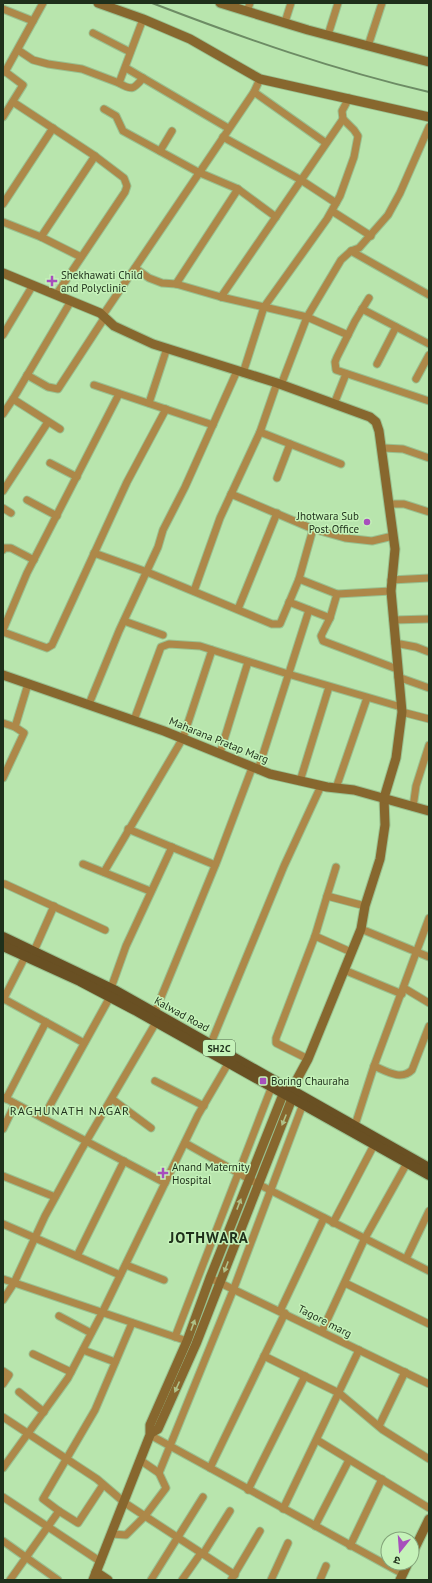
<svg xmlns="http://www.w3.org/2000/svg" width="432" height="1583" font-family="'PT Sans','Noto Sans Devanagari',sans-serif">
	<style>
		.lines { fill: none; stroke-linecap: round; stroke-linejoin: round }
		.street-casing { stroke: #99c190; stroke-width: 9 }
		.secondary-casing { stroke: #99c190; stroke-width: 11 }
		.primary-casing { stroke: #99c190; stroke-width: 12 }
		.street { stroke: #ad8849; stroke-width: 7 }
		.secondary { stroke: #87672e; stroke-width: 9 }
		.primary { stroke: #695023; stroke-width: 10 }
		.rail { stroke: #6d8c65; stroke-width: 2 }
		.oneway { fill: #afc188 }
		.poi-dot { fill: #a74fbc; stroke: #c5f2b9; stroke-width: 1.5 }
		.labels { text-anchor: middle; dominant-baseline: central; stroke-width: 3; stroke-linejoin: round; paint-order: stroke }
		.shield { fill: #c5f2b9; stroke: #516a4a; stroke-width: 1 }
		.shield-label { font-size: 10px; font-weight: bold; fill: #1f301b }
		.poi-label { font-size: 11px; fill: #1f301b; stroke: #c5f2b9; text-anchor: start }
		.street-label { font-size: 11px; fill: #1f301b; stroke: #c5f2b9 }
		.neighbourhood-label { font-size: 12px; letter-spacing: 1px; fill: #1f301b; stroke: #c5f2b9 }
		.district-label { font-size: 15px; font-weight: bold; letter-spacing: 1px; fill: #1f301b; stroke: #c5f2b9 }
	</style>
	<rect width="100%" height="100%" fill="#b8e5ad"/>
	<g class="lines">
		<defs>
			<g id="street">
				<polyline points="3,9 33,21"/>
				<polyline points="247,11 250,3"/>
				<polyline points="285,22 291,3"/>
				<polyline points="93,33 130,52"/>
				<polyline points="328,35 338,3"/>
				<polyline points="368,46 382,3"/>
				<polyline points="18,50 33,60 48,64 82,69 119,83 143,19"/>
				<polyline points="126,68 228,128"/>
				<polyline points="3,70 23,85 3,117"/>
				<polyline points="5,72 43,3"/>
				<path d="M119,83C132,91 134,89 143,78"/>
				<polyline points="254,92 326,143"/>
				<polyline points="13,102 95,156 124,178 127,186 125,192 56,295"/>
				<polyline points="104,109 116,116 123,131 198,172 238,189 276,217"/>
				<polyline points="223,137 301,180 336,203"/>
				<polyline points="160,151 172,131"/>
				<polyline points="3,204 53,128"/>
				<polyline points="332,211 371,236"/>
				<polyline points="3,222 41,237 81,257"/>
				<polyline points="41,237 95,156"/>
				<polyline points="351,251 429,295"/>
				<polyline points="135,268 149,278 162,283 176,284 221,297 307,317 348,335"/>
				<polyline points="176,284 238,189"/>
				<polyline points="221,297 343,119"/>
				<polyline points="369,298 355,321 337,357 335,362 336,370 429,401"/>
				<polyline points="362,309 429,344"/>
				<polyline points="103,315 254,92 260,79"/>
				<polyline points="3,335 33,285"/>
				<polyline points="377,364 396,327"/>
				<polyline points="243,373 264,307 327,219 340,196 354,157 358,136 354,130 343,119 342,111 349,98"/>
				<polyline points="27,375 48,387 58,389 105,317"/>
				<polyline points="416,379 429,355"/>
				<polyline points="94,385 213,425"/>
				<polyline points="281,385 307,317 341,260 351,251 359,248 388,215 400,193 429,127"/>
				<polyline points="13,399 71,301"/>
				<polyline points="149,403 167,348"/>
				<polyline points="334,404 346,374"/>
				<polyline points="3,414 13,399 60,429"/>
				<polyline points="260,432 341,464"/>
				<polyline points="383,448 403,449 429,458"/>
				<polyline points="50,463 77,477"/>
				<polyline points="277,478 290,444"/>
				<polyline points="3,491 48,422"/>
				<polyline points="231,494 313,529 345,538 372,541 393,536"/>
				<polyline points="27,500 57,516"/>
				<polyline points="389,504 404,504 429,512"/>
				<polyline points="3,508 11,513"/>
				<polyline points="3,550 4,548 11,548 34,560"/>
				<polyline points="94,553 147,572 272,624 280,624 299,579 313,529"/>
				<polyline points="299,579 337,594 391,591"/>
				<polyline points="391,580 429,578"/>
				<polyline points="194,591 220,518 260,432 277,383"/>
				<polyline points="337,594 330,618 321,636 323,641 397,669"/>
				<polyline points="289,602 330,618"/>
				<polyline points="238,609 277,513"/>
				<polyline points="393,620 429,619"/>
				<polyline points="124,621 163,635"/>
				<polyline points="3,630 27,573 119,394"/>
				<polyline points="3,632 47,648 52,645 127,482 166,409"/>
				<polyline points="395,643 416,647 429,652"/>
				<polyline points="398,677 429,688"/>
				<polyline points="89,704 119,631 158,547 163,530 185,487 237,371"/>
				<polyline points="402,712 429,719"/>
				<polyline points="134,720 161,647 169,644 200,646 288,674 401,707"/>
				<polyline points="3,723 15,727 24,733 3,778"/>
				<polyline points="15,727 28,684"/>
				<polyline points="220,753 248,662"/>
				<polyline points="258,770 309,610"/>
				<polyline points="300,781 329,687"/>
				<polyline points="336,788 367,698"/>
				<polyline points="413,807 416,786 429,745"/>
				<polyline points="128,829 215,865"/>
				<polyline points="83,864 150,891"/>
				<polyline points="104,872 183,738 212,650"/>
				<polyline points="5,884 105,930"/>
				<polyline points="327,896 336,867"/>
				<polyline points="361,929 429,957"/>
				<polyline points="315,936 351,952"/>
				<polyline points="34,951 54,906"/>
				<polyline points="344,970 402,994"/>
				<polyline points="111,988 126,946 172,847"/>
				<polyline points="404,988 429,1003"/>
				<polyline points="4,999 84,1043"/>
				<polyline points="3,1000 26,955"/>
				<polyline points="155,1012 217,861 252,768"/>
				<polyline points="211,1043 284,866 321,786"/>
				<polyline points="308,1059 276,1043 276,1038 315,936 327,896 365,906"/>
				<path d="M374,1066C386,1071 401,1081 412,1070L429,1026"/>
				<polyline points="155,1081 204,1106"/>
				<polyline points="3,1097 165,1183"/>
				<polyline points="6,1099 46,1022"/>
				<polyline points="112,1099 151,1128"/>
				<polyline points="43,1118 110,997"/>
				<polyline points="355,1125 374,1066 429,918"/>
				<polyline points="3,1129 15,1104"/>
				<polyline points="185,1143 258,1184 429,1271"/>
				<polyline points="3,1176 55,1197"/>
				<polyline points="333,1223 374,1145"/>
				<polyline points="3,1224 120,1275"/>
				<polyline points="77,1256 124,1161"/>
				<polyline points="406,1259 429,1211"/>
				<polyline points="126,1265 164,1280"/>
				<polyline points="210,1278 429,1384"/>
				<polyline points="3,1279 187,1341"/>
				<polyline points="345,1283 429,1324"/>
				<polyline points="3,1300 14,1283 45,1216 80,1152 158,1019"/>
				<polyline points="280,1311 324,1218"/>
				<polyline points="59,1316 91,1333"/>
				<polyline points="322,1331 365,1238 407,1163"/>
				<polyline points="175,1337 272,1086"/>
				<polyline points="83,1350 115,1362"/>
				<polyline points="33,1354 71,1372"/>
				<polyline points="264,1356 339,1393 383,1430 429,1459"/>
				<polyline points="3,1371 9,1375 3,1384"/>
				<polyline points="19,1392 44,1412"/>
				<polyline points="3,1417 97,1479 125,1503 235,1575"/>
				<polyline points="379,1426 405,1372"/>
				<polyline points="150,1435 403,1574"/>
				<polyline points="317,1440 429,1508"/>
				<polyline points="140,1460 159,1473"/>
				<polyline points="3,1468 68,1378 102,1313 198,1115 229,1062"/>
				<polyline points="210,1468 285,1313"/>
				<polyline points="248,1490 305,1376"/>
				<polyline points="3,1497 101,1562"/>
				<polyline points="283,1509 359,1350"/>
				<polyline points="59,1511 78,1523 103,1485"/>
				<polyline points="315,1526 349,1460"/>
				<polyline points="112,1534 126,1535 145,1516 166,1488 159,1473 234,1288 303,1104"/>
				<polyline points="3,1541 58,1580"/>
				<polyline points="350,1546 382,1479"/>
				<polyline points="203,1554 230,1511"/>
				<polyline points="10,1580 59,1511 43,1499 95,1410 132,1323"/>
				<polyline points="151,1580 203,1497"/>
				<polyline points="182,1580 201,1553"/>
				<polyline points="231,1580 260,1531"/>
				<polyline points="271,1580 288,1543"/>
				<polyline points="320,1580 326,1566"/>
			</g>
			<g id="secondary">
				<polyline points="98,3 143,19 190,39 260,79 429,117"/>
				<polyline points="220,3 308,30 429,62"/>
				<polyline points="3,273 100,313 114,326 153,344 277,383 370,417 376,422 379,431 395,549 391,591 402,712 396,758 384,798 385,825 380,859 365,906 361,929 308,1059 295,1083 293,1096 196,1344 158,1429 151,1433"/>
				<polyline points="3,675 164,731 270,774 327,787 354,790 429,811"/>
				<polyline points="412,1554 429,1519"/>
				<polyline points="96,1572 108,1580"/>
				<polyline points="93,1580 150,1435 150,1425 187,1341 210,1278 286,1087"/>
				<polyline points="400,1580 408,1563"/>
			</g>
			<g id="primary">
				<polyline points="3,937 116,991 429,1168"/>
				<polyline points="3,946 80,981 135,1010 429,1175"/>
			</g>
		</defs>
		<use href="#street" class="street-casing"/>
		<use href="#secondary" class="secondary-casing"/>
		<use href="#primary" class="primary-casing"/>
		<use href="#street" class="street"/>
		<use href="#secondary" class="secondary"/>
		<use href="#primary" class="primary"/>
		<path class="rail" d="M152,3C243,38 334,70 429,92"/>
	</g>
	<defs><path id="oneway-solid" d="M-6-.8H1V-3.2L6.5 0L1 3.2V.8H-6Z"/></defs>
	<g class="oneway">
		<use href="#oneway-solid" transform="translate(284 1120) rotate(112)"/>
		<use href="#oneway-solid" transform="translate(239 1204) rotate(-69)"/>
		<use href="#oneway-solid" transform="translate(226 1267) rotate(111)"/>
		<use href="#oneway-solid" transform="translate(193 1325) rotate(-70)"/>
		<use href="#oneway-solid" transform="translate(177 1387) rotate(114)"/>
	</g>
	<g class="poi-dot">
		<path d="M50 275h4v4h4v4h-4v4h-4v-4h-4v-4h4z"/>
		<circle cx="367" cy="522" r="4"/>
		<rect x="259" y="1077" width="8" height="8" rx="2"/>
		<path d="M161 1167h4v4h4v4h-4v4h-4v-4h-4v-4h4z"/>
	</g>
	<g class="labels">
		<rect class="shield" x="203" y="1040" width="32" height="16" rx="3"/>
		<g class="shield-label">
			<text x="219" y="1048">SH2C</text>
		</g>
		<g class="poi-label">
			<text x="61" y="275">Shekhawati Child<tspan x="61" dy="13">and Polyclinic</tspan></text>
			<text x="359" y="516" text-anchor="end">Jhotwara Sub<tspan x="359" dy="13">Post Office</tspan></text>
			<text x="271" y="1081">Boring Chauraha</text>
			<text x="172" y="1167">Anand Maternity<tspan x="172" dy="13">Hospital</tspan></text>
		</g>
		<g class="street-label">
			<text transform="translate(219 740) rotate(22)">Maharana Pratap Marg</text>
			<text transform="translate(182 1014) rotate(29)">Kalwad Road</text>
			<text transform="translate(325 1321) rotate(27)">Tagore marg</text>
		</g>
		<g class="neighbourhood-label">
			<text x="70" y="1110">RAGHUNATH NAGAR</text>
		</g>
		<g class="district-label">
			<text x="209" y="1237">JOTHWARA</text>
		</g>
	</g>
	<rect width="432" height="1583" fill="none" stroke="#1f301b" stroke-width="8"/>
	<g transform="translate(400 1551) rotate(197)"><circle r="19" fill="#c5f2b9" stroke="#83a47a"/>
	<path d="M0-3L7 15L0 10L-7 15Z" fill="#a74fbc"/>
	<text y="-6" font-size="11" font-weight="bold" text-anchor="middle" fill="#1f301b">उ</text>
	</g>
</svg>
